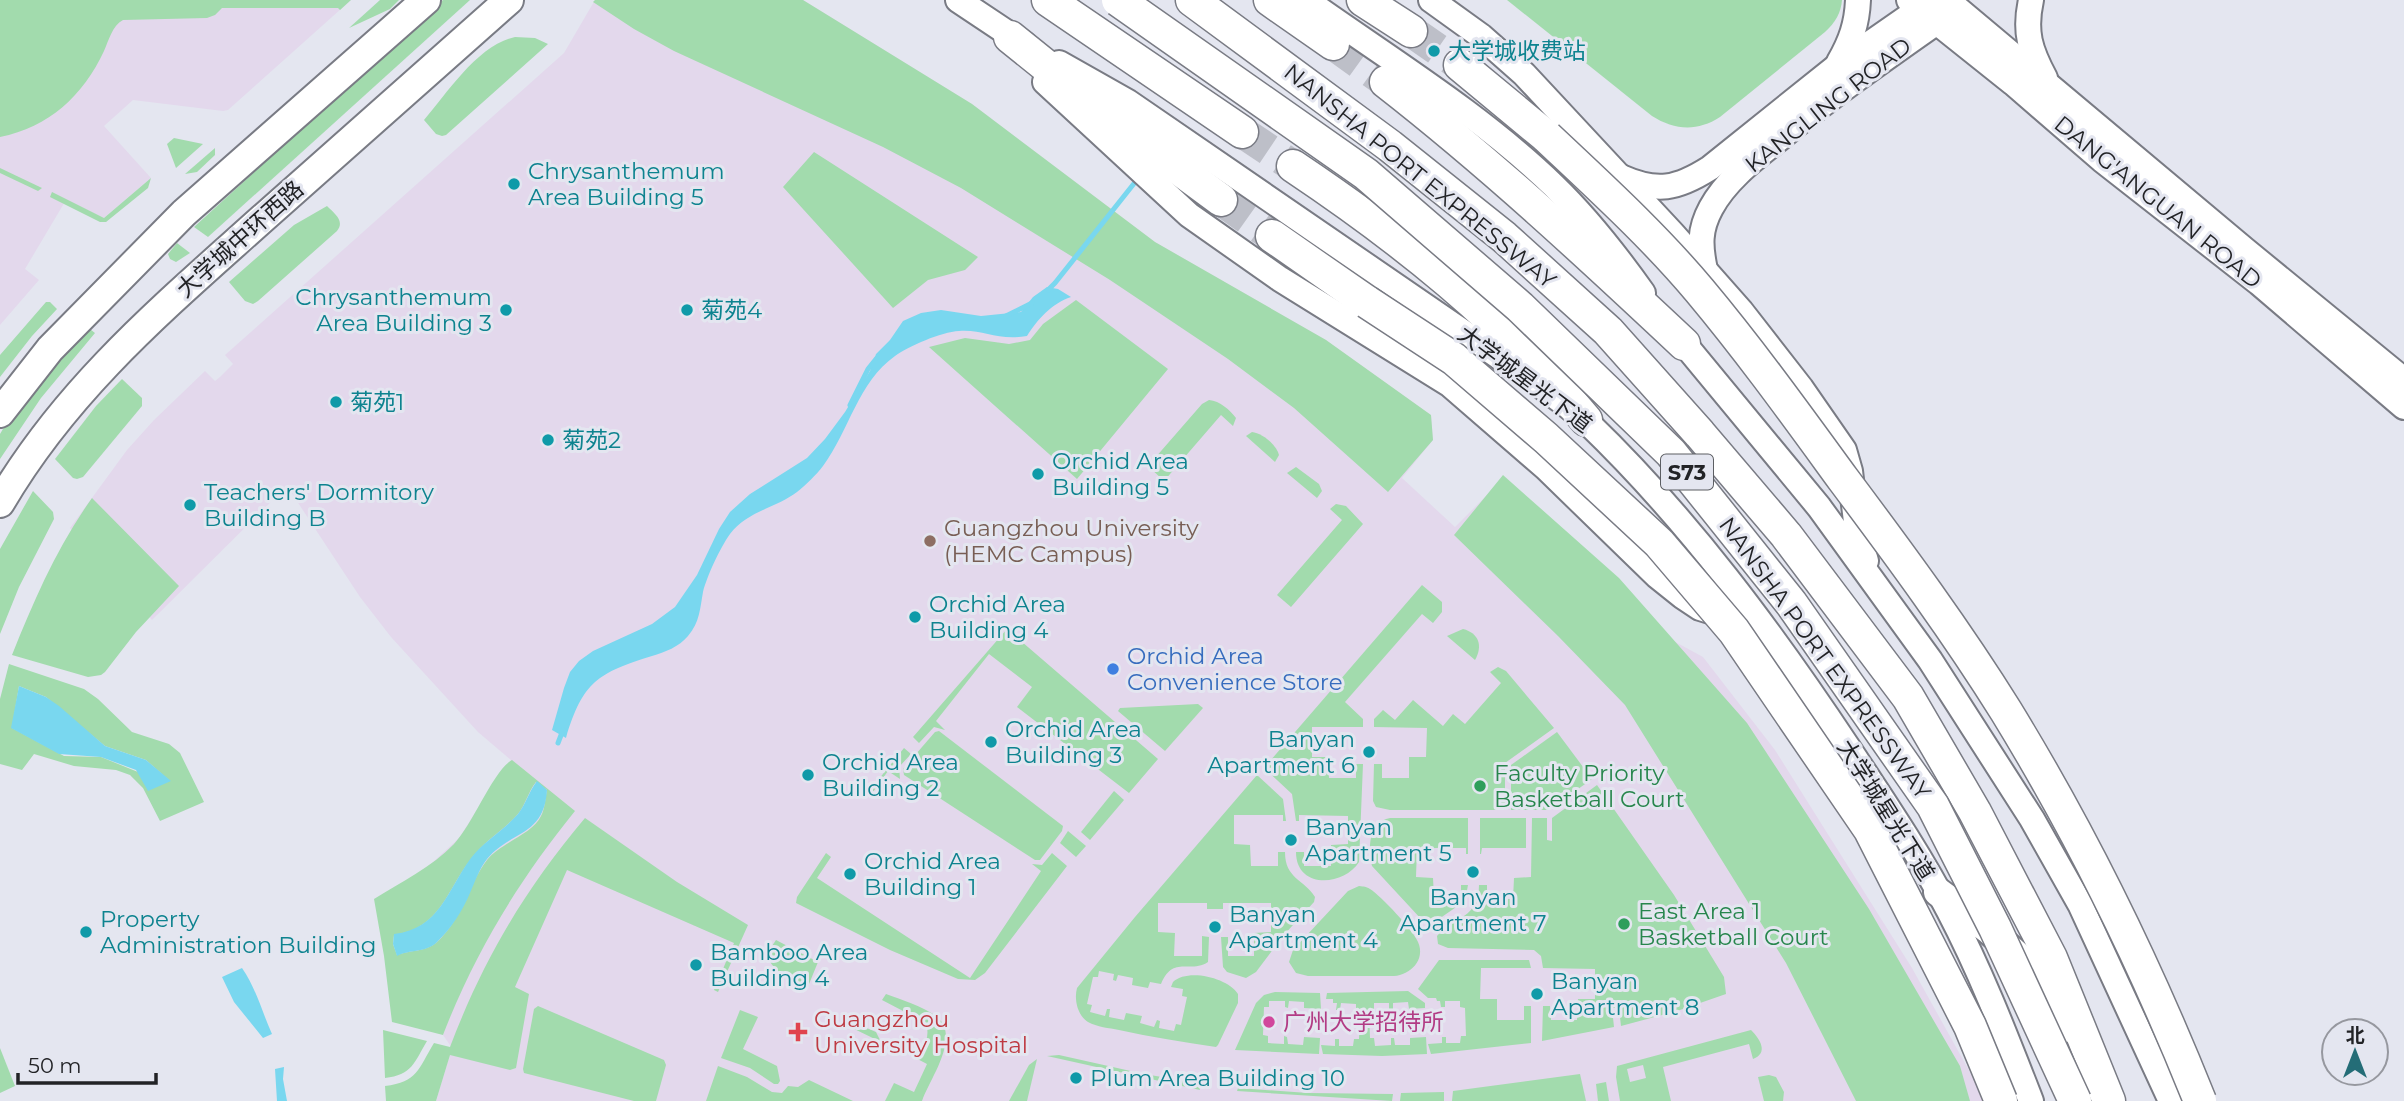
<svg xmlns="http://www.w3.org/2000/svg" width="2404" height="1101" font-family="Montserrat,'Noto Sans SC',sans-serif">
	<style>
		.education { fill: #e3d8ec }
		.green { fill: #a2dbad; fill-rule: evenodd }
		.water { fill: #79d7ef }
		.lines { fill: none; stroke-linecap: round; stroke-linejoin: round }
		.stream { stroke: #79d7ef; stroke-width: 5 }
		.highway-tunnel { stroke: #bdbfc8; stroke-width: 32; stroke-dasharray: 32 16; stroke-linecap: butt }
		.secondary-casing { stroke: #797b84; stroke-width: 28 }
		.primary-casing { stroke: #797b84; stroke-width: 32 }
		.highway-casing { stroke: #797b84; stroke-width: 35 }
		.secondary { stroke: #fff; stroke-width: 24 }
		.primary { stroke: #fff; stroke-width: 28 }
		.highway { stroke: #fff; stroke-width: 32 }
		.highway-bridge-casing { stroke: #797b84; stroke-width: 35; stroke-linecap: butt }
		.highway-bridge { stroke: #fff; stroke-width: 32 }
		.culture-dot { fill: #0f9aa8; stroke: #e4e6f0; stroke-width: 2.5 }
		.education-dot { fill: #8d6e63; stroke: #e4e6f0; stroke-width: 2.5 }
		.shop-dot { fill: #3f7fe0; stroke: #e4e6f0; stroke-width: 2.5 }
		.leisure-dot { fill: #2e9e5b; stroke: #e4e6f0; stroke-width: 2.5 }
		.hotel-dot { fill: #d1479c; stroke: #e4e6f0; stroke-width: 2.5 }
		.health-dot { fill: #e0444e; stroke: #e4e6f0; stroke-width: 2.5 }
		.labels { text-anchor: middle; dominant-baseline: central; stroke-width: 6; stroke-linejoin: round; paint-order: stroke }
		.shield { fill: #e4e6f0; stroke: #5c5e63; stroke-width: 2 }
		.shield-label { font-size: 21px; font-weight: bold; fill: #222326 }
		.culture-label { font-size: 23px; fill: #0d838f; stroke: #e4e6f0; text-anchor: start }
		.street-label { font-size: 23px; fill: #222326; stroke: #e4e6f0 }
		.education-label { font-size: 23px; fill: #785e54; stroke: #e4e6f0; text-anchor: start }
		.shop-label { font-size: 23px; fill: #366cbe; stroke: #e4e6f0; text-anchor: start }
		.leisure-label { font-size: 23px; fill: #27864d; stroke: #e4e6f0; text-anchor: start }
		.health-label { font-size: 23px; fill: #be3a42; stroke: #e4e6f0; text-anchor: start }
		.hotel-label { font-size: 23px; fill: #b23c85; stroke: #e4e6f0; text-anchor: start }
	</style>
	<rect width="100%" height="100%" fill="#e4e6f0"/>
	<g class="education">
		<polygon points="0,0 351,0 228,110 223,111 133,100 104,126 151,178 104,218 66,200 25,269 39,280 0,325"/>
		<polygon points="595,0 803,0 972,104 1155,242 1326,340 1431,415 1433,440 1402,478 1455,527 1487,495 1657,632 1703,657 1775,750 1912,968 1986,1101 436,1101 452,1048 443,1035 455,1004 390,984 432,863 460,837 502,769 511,760 478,732 391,637 360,597 287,486 152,620 70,528 127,450 154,420 205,371 215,381 220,377 233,364 225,355 564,53"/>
	</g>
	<g class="green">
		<path d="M0,0H351L340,10L338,8H222L215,15L207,18L123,20C112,26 109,40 104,51C83,96 49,127 0,137Z"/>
		<polygon points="380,0 399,0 390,9 349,28"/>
		<polygon points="443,0 470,0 208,237 194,227"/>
		<polygon points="595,0 803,0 972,104 1155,242 1326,340 1431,415 1433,440 1388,492 1294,408 1228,359 1110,280 961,188 883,147 674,51 634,29 593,2"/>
		<path d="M1507,0H1842C1841,13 1835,23 1825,32L1720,117C1697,132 1674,130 1652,116Z"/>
		<path d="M515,37L535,38L548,44L446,135L442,136L436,134L424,120C448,92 478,45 515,37Z"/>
		<polygon points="174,138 203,144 176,168 167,144"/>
		<polygon points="215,148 215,155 197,172 185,174"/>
		<polygon points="814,152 978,257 965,270 928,280 893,308 783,187"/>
		<polygon points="0,168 42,188 38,191 0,173"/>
		<polygon points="151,178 148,188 106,222 100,222 50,197 52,192 104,218"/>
		<path d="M327,206C335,214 345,221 337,231L258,301L253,304L245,301L229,282L294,225Z"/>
		<polygon points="177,243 190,253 176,262 170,259 168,254"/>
		<polygon points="1076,300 1168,369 1077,479 929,347 965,338 1009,344 1030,340 1043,324"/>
		<polygon points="46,302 50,302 57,309 32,336 0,377 0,355"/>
		<polygon points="86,326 95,333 41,398 0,459 0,434 3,429 40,379"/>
		<polygon points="122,379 142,398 142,406 83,477 77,479 73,478 55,459 96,406"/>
		<path d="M1209,400C1220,401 1230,410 1236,418L1233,426L1221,415L1164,481L1148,466L1202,404Z"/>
		<path d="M1252,432C1262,433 1277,445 1279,455L1275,462L1246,436Z"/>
		<polygon points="1296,467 1319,484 1322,491 1317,498 1287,473"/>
		<polygon points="1503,475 1619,578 1747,723 1869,909 1960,1066 1970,1101 1856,1101 1786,963 1625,705 1558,636 1454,535"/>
		<polygon points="33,491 53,512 54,519 19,587 0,634 0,549"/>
		<path d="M92,498L179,586L136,632L105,672L101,675L88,677L12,655C34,600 57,547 92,498Z"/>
		<polygon points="1336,504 1346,506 1363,524 1291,607 1277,595 1342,520 1330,509"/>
		<path d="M1422,585L1442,602V612L1433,623L1422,614L1345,702L1363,719V727H1312V757H1328L1329,778H1356V764H1363L1359,862C1343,887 1296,889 1296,852H1304V866H1331V845L1348,844V816L1299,815V821H1296L1292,794L1264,768Z"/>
		<polygon points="1007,629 1158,759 1129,793 1017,707 1032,687 989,654 936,721 945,730 934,727 919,743 913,737"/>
		<path d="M1463,629C1479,633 1483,646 1475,660L1447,636Z"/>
		<path d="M9,664L84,689L98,699L132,732L169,744L180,753L204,802L160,821L143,788L130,775L116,770L74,766L34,754L22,770L0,764V699ZM19,686L46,697L105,746L146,760L170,781L138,772L101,757L64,756L12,728Z"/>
		<polygon points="1498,667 1506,671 1554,728 1505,763 1505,810 1390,810 1376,807 1373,801 1374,764 1382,764 1382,778 1409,778 1409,757 1426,757 1427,728 1374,727 1374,719 1383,710 1395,720 1413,700 1443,726 1453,714 1465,724 1501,683 1490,672"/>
		<polygon points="1198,704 1203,708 1165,751 1118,711 1120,708"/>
		<polygon points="939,731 1063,826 1062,831 1040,860 1035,860 904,775 903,769 935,732"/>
		<polygon points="1557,732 1592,779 1549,810 1511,810 1511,765"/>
		<polygon points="904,748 911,754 899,767 900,779 888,771 873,792 870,790"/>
		<path d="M512,760L575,811C519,880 475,952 443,1035L392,1022L384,956L374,899C401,882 432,867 454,844C473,824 493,771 512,760ZM536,782L547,790C545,798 545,809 541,816C533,834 500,843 487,860C468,885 463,918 437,942C426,952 410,950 397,955L393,944L394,935C441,928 446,891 471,859C484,841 504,830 518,814C526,804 528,792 536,782Z"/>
		<path d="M1257,775L1283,799L1286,821H1283V815H1234V844L1250,845L1251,866H1278V852H1285C1285,879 1304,879 1315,897L1314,902L1283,936L1256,972L1246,978L1227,972L1223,967L1221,937H1228V956H1254V933L1271,932V903H1223V909H1207V903H1158V932L1175,933L1174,956H1202V936L1209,937L1208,962C1190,974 1173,955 1161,984L1150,982L1148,988L1132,985L1133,978L1118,975L1116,981L1113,980L1114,974L1099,971L1098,977H1093L1087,1004L1092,1005L1090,1012L1105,1016L1107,1009H1110L1109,1017L1124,1020L1126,1013L1142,1016L1140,1023L1154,1027L1157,1020L1160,1021L1159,1028L1174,1031L1176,1024L1181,1025L1187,997L1182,996L1183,989L1171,987L1173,982C1188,968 1228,978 1238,994V1003L1218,1045L1216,1047C1183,1042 1151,1037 1119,1030C1109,1028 1097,1027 1088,1022C1077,1015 1074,999 1077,988L1135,917Z"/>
		<path d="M1597,785L1674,895L1724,977L1726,994L1677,1011L1621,1026L1619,1008H1612L1614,1027L1542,1041L1543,1006H1550L1551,1020H1577L1578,999H1595V969L1543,968L1541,956L1534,950L1448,948L1438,944L1437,936C1454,916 1479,919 1479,885H1487V899H1513L1514,878L1531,877L1532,818H1547V840L1552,841V818Z"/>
		<polygon points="1114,791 1124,800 1090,840 1081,832"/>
		<path d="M585,818L677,882L748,925L718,992L714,990L734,943L567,870L515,987L529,994L516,1068L510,1070L450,1055L436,1101H386L385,1086C418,1082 418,1069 434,1043L450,1047C483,960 525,889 585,818Z"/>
		<path d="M1390,818H1468V854H1466V848H1417L1416,877L1433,878L1434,898H1461V885H1468L1465,901L1433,923L1422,920L1372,866C1368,848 1368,822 1390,818Z"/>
		<polygon points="1480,818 1526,818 1526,848 1482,848 1481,854 1480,854"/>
		<polygon points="1068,831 1086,846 1076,857 1060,843"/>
		<polygon points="826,853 831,857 817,878 970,978 1041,871 1032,864 1042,865 1052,853 1067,866 985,973 975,980 958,979 890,950 796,903 797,897"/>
		<path d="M1359,886C1365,887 1365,886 1370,889C1381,896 1413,930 1418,942C1426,960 1410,975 1394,976H1308L1296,973L1289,962L1293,950L1348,891Z"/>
		<path d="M776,940L818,962L807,989C788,980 776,974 766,955Z"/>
		<polygon points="1439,960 1529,960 1531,968 1481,968 1480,999 1497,999 1497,1020 1524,1020 1524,1006 1531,1006 1531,1043 1431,1054 1428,1044 1442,1043 1442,1037 1446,1037 1446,1043 1460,1043 1461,1036 1466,1036 1465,1008 1460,1007 1460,1001 1445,1001 1445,1007 1441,1007 1440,1001 1437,1001 1436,998 1428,998 1418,989"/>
		<polygon points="1408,991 1425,1003 1425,1008 1409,1009 1408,1002 1393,1003 1393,1009 1389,1009 1389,1003 1374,1003 1374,1009 1369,1010 1370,1038 1374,1038 1375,1046 1391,1045 1391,1038 1394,1038 1395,1045 1410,1045 1410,1038 1426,1037 1427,1054 1382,1056 1323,1054 1321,1045 1335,1046 1335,1039 1339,1039 1339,1046 1353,1046 1354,1039 1359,1039 1360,1011 1356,1011 1356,1004 1341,1003 1340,1010 1336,1010 1337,1003 1333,1003 1333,999 1326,999 1327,993"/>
		<polygon points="1275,992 1320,993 1321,1009 1304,1008 1304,1002 1289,1001 1288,1008 1285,1007 1285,1001 1269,1001 1269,1007 1264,1007 1263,1035 1268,1036 1268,1043 1284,1044 1284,1036 1287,1037 1288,1044 1303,1045 1304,1037 1320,1038 1319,1054 1235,1050 1256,1003 1264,995"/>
		<path d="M886,994C902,1000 922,1006 936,1016C962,1036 930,1078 922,1101H885L894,1083L914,1092L927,1064L906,1053C923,1051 931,1040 926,1023L882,1000Z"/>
		<polygon points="538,1006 664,1060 666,1065 656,1101 634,1101 524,1073 523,1069 534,1009"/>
		<polygon points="740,1010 758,1017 743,1049 777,1066 780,1081 778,1084 774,1084 750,1068 721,1058"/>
		<polygon points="846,1019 876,1032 881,1042 844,1024"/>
		<path d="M383,1030L427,1041C414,1063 412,1075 385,1078Z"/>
		<path d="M1751,1030C1760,1039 1769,1053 1753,1059L1749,1044L1663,1067L1671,1101H1620L1616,1077L1617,1066ZM1643,1065L1646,1078L1630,1082L1627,1069Z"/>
		<polygon points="0,1048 15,1086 0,1093"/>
		<polygon points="1059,1055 1144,1074 1198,1083 1200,1090 1047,1056"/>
		<polygon points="1037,1059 1027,1101 1009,1101 1029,1065"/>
		<polygon points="718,1066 747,1077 772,1092 782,1093 788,1086 798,1087 809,1080 853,1101 706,1101"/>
		<polygon points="1580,1074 1586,1101 1452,1101 1453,1091"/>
		<polygon points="1769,1075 1776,1077 1784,1092 1783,1101 1764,1101 1758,1077"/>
		<polygon points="1606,1082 1609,1101 1598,1101 1596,1084"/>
		<polygon points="1238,1088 1308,1093 1393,1094 1392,1101 1237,1091"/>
		<polygon points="1444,1092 1444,1101 1400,1101 1401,1093"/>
	</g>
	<g class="water">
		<path d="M1047,287L1058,289L1071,297C1052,303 1037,320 1027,336C997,341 983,329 959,331C941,332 909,346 895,356C858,382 849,431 823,466C816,475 806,485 797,492C776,508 747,511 730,534C720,548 707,576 703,592C700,608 700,622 688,636C679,647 665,652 652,656C598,673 583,681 566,738L552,730L564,688L570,672L579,661L593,651L652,624L675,607L697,575L719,529L730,512L750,494L807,458L825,439L845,412L870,371L876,354L890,340L903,321L921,313L941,310L981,316L1021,312L1033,297Z"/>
		<polygon points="19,686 46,697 59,706 105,746 146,760 171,781 148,791 136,770 101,757 59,754 11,728"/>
		<path d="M537,781L547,790C544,837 511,830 487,859C479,869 475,882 470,893C463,910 451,929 437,942C426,953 410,949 397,956L393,944L394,934C440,929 447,890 471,858C484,841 504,830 518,814C526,804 529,791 537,781Z"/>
		<path d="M242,968C256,988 262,1012 272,1034L263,1038L234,1002L222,977Z"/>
		<polygon points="284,1067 283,1079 287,1101 277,1101 275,1069"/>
	</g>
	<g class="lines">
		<g class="stream">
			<polyline points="1048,290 1055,283 1136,181"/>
			<polyline points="1006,316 1032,303"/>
			<polyline points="850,405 868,369 876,359"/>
			<polyline points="558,743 563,730"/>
		</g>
		<g class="highway-tunnel">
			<polyline points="1411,31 1460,65"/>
			<polyline points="1333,44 1386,82"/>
			<polyline points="1242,132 1293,166"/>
			<polyline points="1221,200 1272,236"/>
		</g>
		<defs>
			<g id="secondary">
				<polyline points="958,0 1024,44"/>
				<path d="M1306,0C1389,59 1481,115 1554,186C1587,218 1616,255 1643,293"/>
				<polyline points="1431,0 1481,36 1524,74 1673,234 1741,311 1801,388 1844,450 1850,471 1857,530 1866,561"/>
				<polyline points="1909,0 2013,83 2102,160 2259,283 2404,407"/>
				<polyline points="1947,0 2245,250 2404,380"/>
				<path d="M2031,0C2024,32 2030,50 2045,78"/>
				<path d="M1839,62C1851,41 1857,24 1858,0"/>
				<path d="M1059,63L1128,102L1533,380C1551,394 1571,407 1587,422C1688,519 1772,633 1849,749C1884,802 1920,855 1949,911C1981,972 2006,1037 2031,1101"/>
				<polyline points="1045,82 1189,215 1280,279 1449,384 1546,468 1657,576 1682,596 1700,608 1716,613"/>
				<path d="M1621,177C1657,193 1677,189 1710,168L1836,67L1931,1"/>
				<path d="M1705,270C1700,246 1699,230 1711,208C1726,180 1754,159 1779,139C1832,95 1890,55 1947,15"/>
				<polyline points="1672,329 1819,507 1930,660 2032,819 2080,904 2171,1101"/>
			</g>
			<g id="primary">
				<polyline points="0,413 50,349 184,213 426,0"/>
				<path d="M0,503C67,388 164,307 262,219C345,146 427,73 509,0"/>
				<polyline points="1938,892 1988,929 2034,971 2065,1028"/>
			</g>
			<g id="highway">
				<polyline points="1048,0 1242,132"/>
				<polyline points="1192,0 1390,146 1504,237 1608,331 1700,434 1786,535 1908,697 1975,812 2051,958 2109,1101"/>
				<polyline points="1270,0 1333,44"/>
				<polyline points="1363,0 1411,31"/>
				<polyline points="1010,37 1118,124 1221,200"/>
				<polyline points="1460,65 1547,137"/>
				<path d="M1386,82C1490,163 1587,253 1684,344"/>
				<path d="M1293,166C1402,239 1503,319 1586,420"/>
				<polyline points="1272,236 1367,302"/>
			</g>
		</defs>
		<use href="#secondary" class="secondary-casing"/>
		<use href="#primary" class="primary-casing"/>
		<use href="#highway" class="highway-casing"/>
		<use href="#secondary" class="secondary"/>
		<use href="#primary" class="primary"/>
		<use href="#highway" class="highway"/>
		<defs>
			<g id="highway-bridge">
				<polyline points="1118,0 1366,174 1520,307 1671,453 1791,603 1933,806 1995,928 2075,1101"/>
				<path d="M1547,137C1599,186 1654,236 1700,291C1751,352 1797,416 1843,479C1900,555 1956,631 2006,711C2082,835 2146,966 2200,1101"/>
				<polyline points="1367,302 1454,359 1546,438 1659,543 1734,631 1870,830 1970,1026 2001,1101"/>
			</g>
		</defs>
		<use href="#highway-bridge" class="highway-bridge-casing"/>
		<use href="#highway-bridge" class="highway-bridge"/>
	</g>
	<g class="culture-dot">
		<circle cx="1434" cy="51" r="7"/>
		<circle cx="514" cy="184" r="7"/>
		<circle cx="506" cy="310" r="7"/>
		<circle cx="687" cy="310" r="7"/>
		<circle cx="336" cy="402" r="7"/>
		<circle cx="548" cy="440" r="7"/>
		<circle cx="1038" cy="474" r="7"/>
		<circle cx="190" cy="505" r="7"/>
		<circle cx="915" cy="617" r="7"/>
		<circle cx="991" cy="742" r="7"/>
		<circle cx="1369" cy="752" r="7"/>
		<circle cx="808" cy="775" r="7"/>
		<circle cx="1291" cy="840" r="7"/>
		<circle cx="1473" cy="872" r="7"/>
		<circle cx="850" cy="874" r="7"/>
		<circle cx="1215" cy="927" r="7"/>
		<circle cx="86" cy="932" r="7"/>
		<circle cx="696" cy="965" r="7"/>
		<circle cx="1537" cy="994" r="7"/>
		<circle cx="1076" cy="1078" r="7"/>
	</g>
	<circle class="education-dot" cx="930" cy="541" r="7"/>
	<circle class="shop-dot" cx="1113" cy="669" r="7"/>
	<g class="leisure-dot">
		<circle cx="1480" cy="786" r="7"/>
		<circle cx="1624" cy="924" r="7"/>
	</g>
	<circle class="hotel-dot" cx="1269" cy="1022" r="7"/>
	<path class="health-dot" d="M794.5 1021.5h7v7h7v7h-7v7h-7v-7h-7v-7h7z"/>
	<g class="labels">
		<rect class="shield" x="1661" y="454.5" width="52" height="35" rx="5"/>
		<g class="shield-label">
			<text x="1687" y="472">S73</text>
		</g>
		<g class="culture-label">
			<text x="1448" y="51">大学城收费站</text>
			<text x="528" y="171">Chrysanthemum<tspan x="528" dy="26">Area Building 5</tspan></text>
			<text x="492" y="297" text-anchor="end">Chrysanthemum<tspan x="492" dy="26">Area Building 3</tspan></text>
			<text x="701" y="310">菊苑4</text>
			<text x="350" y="402">菊苑1</text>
			<text x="562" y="440">菊苑2</text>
			<text x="1052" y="461">Orchid Area<tspan x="1052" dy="26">Building 5</tspan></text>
			<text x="204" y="492">Teachers' Dormitory<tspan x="204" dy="26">Building B</tspan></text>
			<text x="929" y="604">Orchid Area<tspan x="929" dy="26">Building 4</tspan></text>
			<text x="1005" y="729">Orchid Area<tspan x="1005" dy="26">Building 3</tspan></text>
			<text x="1355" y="739" text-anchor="end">Banyan<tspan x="1355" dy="26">Apartment 6</tspan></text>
			<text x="822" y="762">Orchid Area<tspan x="822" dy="26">Building 2</tspan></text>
			<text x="1305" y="827">Banyan<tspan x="1305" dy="26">Apartment 5</tspan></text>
			<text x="864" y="861">Orchid Area<tspan x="864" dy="26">Building 1</tspan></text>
			<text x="1473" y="897" text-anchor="middle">Banyan<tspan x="1473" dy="26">Apartment 7</tspan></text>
			<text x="1229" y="914">Banyan<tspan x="1229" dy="26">Apartment 4</tspan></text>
			<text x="100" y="919">Property<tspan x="100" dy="26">Administration Building</tspan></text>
			<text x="710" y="952">Bamboo Area<tspan x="710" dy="26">Building 4</tspan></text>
			<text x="1551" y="981">Banyan<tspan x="1551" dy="26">Apartment 8</tspan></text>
			<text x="1090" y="1078">Plum Area Building 10</text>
		</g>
		<g class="street-label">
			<text transform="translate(1828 105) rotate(-38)">KANGLING ROAD</text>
			<text transform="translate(1420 176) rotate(39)">NANSHA PORT EXPRESSWAY</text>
			<text transform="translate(2158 202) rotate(39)">DANG'ANGUAN ROAD</text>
			<text transform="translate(240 239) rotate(-42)">大学城中环西路</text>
			<text transform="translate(1525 379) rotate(37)">大学城星光下道</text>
			<text transform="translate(1825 658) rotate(54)">NANSHA PORT EXPRESSWAY</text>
			<text transform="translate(1886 810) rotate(58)">大学城星光下道</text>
		</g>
		<g class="education-label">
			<text x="944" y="528">Guangzhou University<tspan x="944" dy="26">(HEMC Campus)</tspan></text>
		</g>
		<g class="shop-label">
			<text x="1127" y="656">Orchid Area<tspan x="1127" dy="26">Convenience Store</tspan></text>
		</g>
		<g class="leisure-label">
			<text x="1494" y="773">Faculty Priority<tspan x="1494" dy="26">Basketball Court</tspan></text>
			<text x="1638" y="911">East Area 1<tspan x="1638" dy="26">Basketball Court</tspan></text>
		</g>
		<g class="health-label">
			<text x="814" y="1019">Guangzhou<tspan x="814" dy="26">University Hospital</tspan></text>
		</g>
		<g class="hotel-label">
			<text x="1283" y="1022">广州大学招待所</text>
		</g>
	</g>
	<g transform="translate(2355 1052)"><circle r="33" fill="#e4e6f0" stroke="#96989f" stroke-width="2"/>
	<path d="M0-5L12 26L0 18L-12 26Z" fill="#246d77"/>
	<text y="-10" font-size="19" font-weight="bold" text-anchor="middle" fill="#222326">北</text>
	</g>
	<path d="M18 1073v10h138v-10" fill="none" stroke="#222326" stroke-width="3.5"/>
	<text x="28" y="1073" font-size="21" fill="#222326" stroke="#e4e6f0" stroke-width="5" paint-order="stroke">50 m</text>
</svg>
